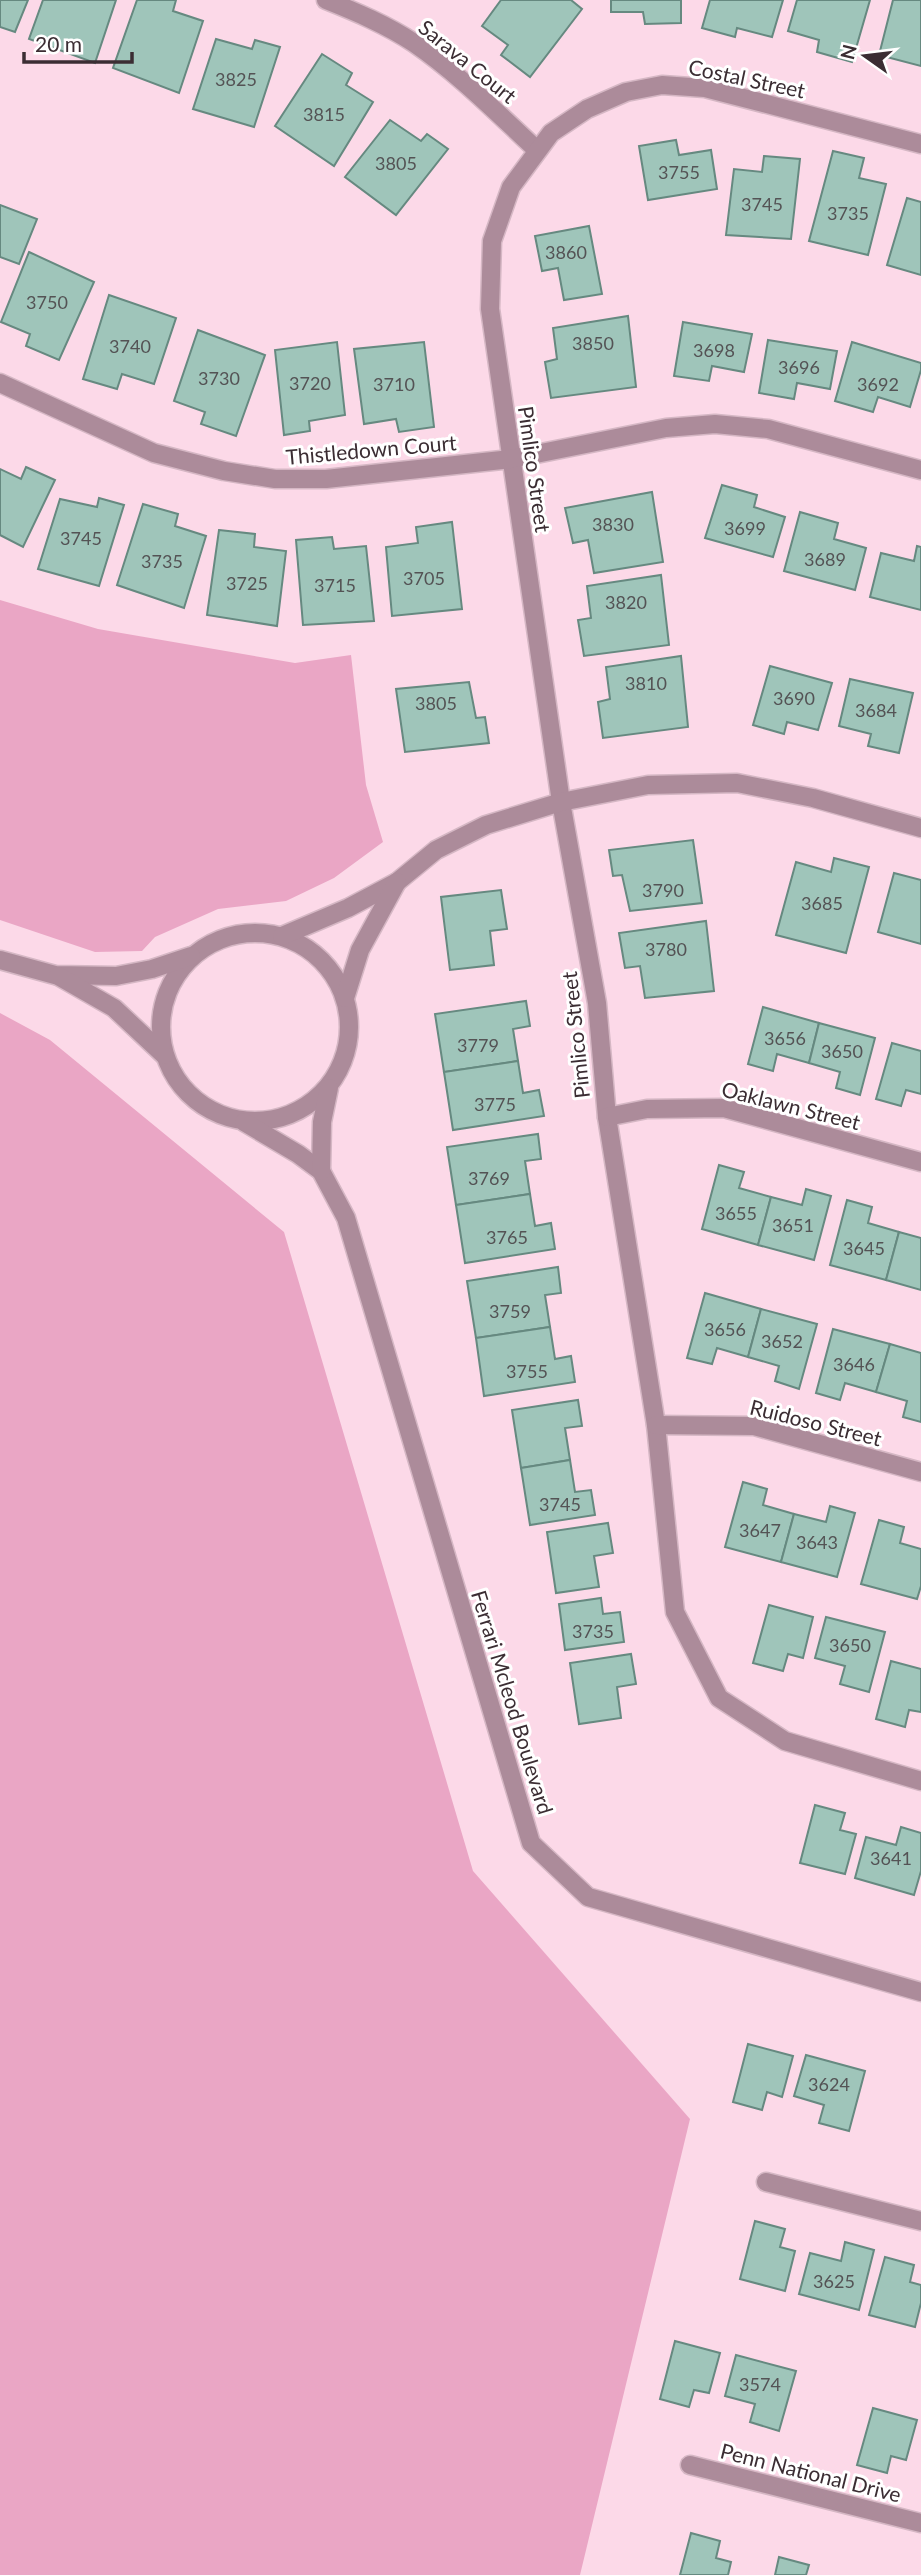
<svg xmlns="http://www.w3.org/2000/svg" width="921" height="2575" font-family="Lato,sans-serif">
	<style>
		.green { fill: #eaa6c5 }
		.building { fill: #9fc5ba; stroke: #668980; stroke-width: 2 }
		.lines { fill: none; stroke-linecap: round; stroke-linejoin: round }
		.minor-casing { stroke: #d5b7c4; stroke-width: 21 }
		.minor { stroke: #ac8b9a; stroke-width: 18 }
		.labels { text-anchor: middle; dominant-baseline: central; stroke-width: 6; stroke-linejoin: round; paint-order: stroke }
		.number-label { font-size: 18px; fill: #545355 }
		.street-label { font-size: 21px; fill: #3b2d33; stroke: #fff }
	</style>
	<rect width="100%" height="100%" fill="#fcd9e8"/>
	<g class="green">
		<polygon points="0,600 98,629 295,663 351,655 366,785 383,842 334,878 286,901 218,909 155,937 142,951 95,952 0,920"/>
		<polygon points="0,1013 50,1040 284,1232 473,1871 690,2119 580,2575 0,2575"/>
	</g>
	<g class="building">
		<polygon points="0,0 28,0 15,32 0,27"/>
		<polygon points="43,0 116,0 95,63 29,39"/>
		<polygon points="137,0 176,0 173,11 203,21 179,93 113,68"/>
		<polygon points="501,0 571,0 582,9 530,77 501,55 508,45 482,26"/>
		<polygon points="611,0 681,0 681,23 645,24 643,12 611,12"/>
		<polygon points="710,0 783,0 772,37 737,28 735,37 702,28"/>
		<polygon points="797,0 870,0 852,62 817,52 819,40 788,31"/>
		<polygon points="893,0 921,0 921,66 879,55"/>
		<polygon points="216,39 252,49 255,40 280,47 254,127 193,109"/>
		<polygon points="322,54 352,73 346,85 373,102 334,166 275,126"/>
		<polygon points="390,120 421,141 427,134 448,149 396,215 345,177"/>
		<polygon points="676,140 679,155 711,150 717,189 648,200 639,146"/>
		<polygon points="833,151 864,158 859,178 886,184 868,255 809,241"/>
		<polygon points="764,156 800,159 791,239 726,235 734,169 762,172"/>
		<polygon points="907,198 921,202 921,275 887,265"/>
		<polygon points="0,205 37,219 19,264 0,257"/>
		<polygon points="589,226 602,294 564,300 558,268 542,271 535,236"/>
		<polygon points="29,252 94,282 59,360 26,346 30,334 1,322"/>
		<polygon points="109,295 176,318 154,384 122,374 117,389 83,379"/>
		<polygon points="628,316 636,387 551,398 545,362 557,359 553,328"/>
		<polygon points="683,322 752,334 744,372 712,366 709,381 674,376"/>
		<polygon points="198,330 265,355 236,436 201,424 205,412 174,401"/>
		<polygon points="768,340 837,351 830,389 797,383 794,399 759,393"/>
		<polygon points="337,342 345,415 309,421 310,431 284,435 275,350"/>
		<polygon points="424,342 434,427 399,432 396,419 364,424 354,349"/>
		<polygon points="852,342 921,363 921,370 910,407 878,397 873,412 835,401"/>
		<polygon points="26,467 55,480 23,547 0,535 0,469 21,479"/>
		<polygon points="722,485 757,495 754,507 785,517 773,557 705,538"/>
		<polygon points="652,492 663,562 594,573 588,540 573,543 565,508"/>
		<polygon points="99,498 124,505 99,586 38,569 60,499 97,507"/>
		<polygon points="143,504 178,514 175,526 206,536 184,608 117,585"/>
		<polygon points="800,512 838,523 834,539 866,548 855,590 784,571"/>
		<polygon points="452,522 462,609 392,616 386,547 418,543 416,527"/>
		<polygon points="219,530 255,534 254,547 286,551 277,626 207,615"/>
		<polygon points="332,537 334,549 366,546 374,621 303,625 296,540"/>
		<polygon points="917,546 921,547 921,610 870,597 881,553 914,561"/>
		<polygon points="661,575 669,645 584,656 578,620 591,618 587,586"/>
		<polygon points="681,656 688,727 603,738 598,702 610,699 606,667"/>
		<polygon points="770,666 832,683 818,730 787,722 784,734 753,725"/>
		<polygon points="850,679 913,693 899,753 868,746 871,734 839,726"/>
		<polygon points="469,682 476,718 485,717 489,743 405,752 396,689"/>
		<polygon points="693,840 702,903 630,911 622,875 613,876 609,850"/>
		<polygon points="834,858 869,867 846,953 776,935 796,862 831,872"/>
		<polygon points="894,873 921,880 921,944 878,932"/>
		<polygon points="501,890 507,929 490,931 494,965 450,970 441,897"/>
		<polygon points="706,921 714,991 645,998 640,966 625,968 619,933"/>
		<polygon points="526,1001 530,1026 513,1029 518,1061 444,1072 435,1014"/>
		<polygon points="763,1007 819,1023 809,1063 777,1054 773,1071 748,1064"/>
		<polygon points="819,1023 875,1038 860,1095 836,1088 840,1072 809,1063"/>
		<polygon points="892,1043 921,1051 921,1094 906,1090 901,1106 876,1099"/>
		<polygon points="518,1061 523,1093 539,1090 544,1116 453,1130 444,1072"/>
		<polygon points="538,1134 541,1159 525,1161 530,1194 456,1205 447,1147"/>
		<polygon points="719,1165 744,1172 739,1188 771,1197 758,1245 702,1229"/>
		<polygon points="806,1189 831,1196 814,1260 758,1245 771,1197 802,1205"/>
		<polygon points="530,1194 535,1226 551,1223 555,1249 465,1263 456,1205"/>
		<polygon points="847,1200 872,1207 868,1223 899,1232 886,1280 830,1265"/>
		<polygon points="899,1232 921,1238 921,1290 886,1280"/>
		<polygon points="558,1267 561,1293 545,1295 550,1327 476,1338 467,1281"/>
		<polygon points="705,1293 761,1309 748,1357 717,1348 712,1364 687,1358"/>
		<polygon points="761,1309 817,1324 799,1389 775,1381 779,1366 748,1357"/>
		<polygon points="550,1327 555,1359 571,1356 575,1382 484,1396 476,1338"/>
		<polygon points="833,1329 890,1344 876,1392 845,1383 840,1400 816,1393"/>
		<polygon points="890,1344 921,1353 921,1422 903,1417 907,1401 876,1392"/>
		<polygon points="578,1400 582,1426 565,1428 570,1460 521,1468 512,1410"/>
		<polygon points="570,1460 575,1492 591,1490 595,1515 530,1525 521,1468"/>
		<polygon points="743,1482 767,1489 763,1505 794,1514 781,1562 725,1547"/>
		<polygon points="830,1506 855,1513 837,1577 781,1562 794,1514 826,1522"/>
		<polygon points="879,1520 904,1527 900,1543 921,1549 921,1586 917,1599 861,1584"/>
		<polygon points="608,1523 613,1553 594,1556 599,1587 556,1593 547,1532"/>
		<polygon points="601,1598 603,1614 620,1612 624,1642 565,1650 559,1604"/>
		<polygon points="769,1605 813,1617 803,1658 788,1654 783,1671 753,1663"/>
		<polygon points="826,1617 885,1632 869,1692 840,1684 845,1666 815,1658"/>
		<polygon points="631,1654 636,1684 617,1687 621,1718 579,1724 570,1663"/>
		<polygon points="891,1661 921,1669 921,1712 909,1710 905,1727 876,1719"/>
		<polygon points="815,1805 845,1813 840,1830 856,1834 845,1874 800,1863"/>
		<polygon points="901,1827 921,1833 921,1871 914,1895 855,1878 866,1837 896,1845"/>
		<polygon points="748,2044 793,2056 782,2097 767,2092 762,2110 733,2102"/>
		<polygon points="806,2055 865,2071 849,2131 819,2123 824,2105 794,2096"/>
		<polygon points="755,2221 785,2229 780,2247 795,2251 785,2291 740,2279"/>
		<polygon points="845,2242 874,2250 859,2310 799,2294 810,2253 841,2261"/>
		<polygon points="885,2257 914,2265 910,2282 921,2285 921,2303 915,2327 869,2315"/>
		<polygon points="675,2341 720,2353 709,2393 694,2390 689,2407 660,2399"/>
		<polygon points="736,2355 796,2371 779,2431 750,2422 755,2404 725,2396"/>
		<polygon points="873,2408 917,2420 906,2460 891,2456 887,2473 857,2465"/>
		<polygon points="691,2533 720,2541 716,2558 731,2562 728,2575 680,2575"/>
		<polygon points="779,2557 809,2565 806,2575 775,2575"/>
	</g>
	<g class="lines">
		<defs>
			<g id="minor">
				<path d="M326,0C356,12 387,25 414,43C459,74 497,113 537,150"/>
				<polyline points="921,144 705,88 662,85 626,92 587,109 551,133 511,187 492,241 490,309 561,802 597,1003 607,1117 656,1425 675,1612 719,1698 785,1741 921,1781"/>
				<polyline points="0,383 154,453 224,471 275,479 326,479 511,459 666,428 715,424 768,429 921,470"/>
				<circle cx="255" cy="1027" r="94"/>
				<polyline points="282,936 348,908 397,882 436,850 486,825 561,802 648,785 737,783 813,798 921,828"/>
				<polyline points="0,960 55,975 116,976 152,969 191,956"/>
				<polyline points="58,976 114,1008 164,1055"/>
				<polyline points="345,998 360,950 397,882"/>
				<polyline points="607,1117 647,1109 724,1108 921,1162"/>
				<polyline points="244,1122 298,1154 321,1171 346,1218 531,1843 588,1897 921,1992"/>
				<polyline points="321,1171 322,1122 329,1088"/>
				<polyline points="656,1425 754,1426 921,1472"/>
				<polyline points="766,2182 921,2221"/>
				<polyline points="690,2465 921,2523"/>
			</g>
		</defs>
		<use href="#minor" class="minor-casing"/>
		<use href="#minor" class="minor"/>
	</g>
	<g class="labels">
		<g class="number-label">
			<text x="236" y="79">3825</text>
			<text x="324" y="114">3815</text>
			<text x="396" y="163">3805</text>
			<text x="679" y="172">3755</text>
			<text x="762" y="204">3745</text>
			<text x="848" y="213">3735</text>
			<text x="566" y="252">3860</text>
			<text x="47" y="302">3750</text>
			<text x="593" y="343">3850</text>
			<text x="130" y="346">3740</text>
			<text x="714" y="350">3698</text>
			<text x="799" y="367">3696</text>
			<text x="219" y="378">3730</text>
			<text x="310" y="383">3720</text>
			<text x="394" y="384">3710</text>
			<text x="878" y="384">3692</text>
			<text x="613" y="524">3830</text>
			<text x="745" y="528">3699</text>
			<text x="81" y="538">3745</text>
			<text x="825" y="559">3689</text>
			<text x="162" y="561">3735</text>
			<text x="424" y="578">3705</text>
			<text x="247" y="583">3725</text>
			<text x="335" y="585">3715</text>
			<text x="626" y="602">3820</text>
			<text x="646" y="683">3810</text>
			<text x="794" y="698">3690</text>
			<text x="436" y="703">3805</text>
			<text x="876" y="710">3684</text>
			<text x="663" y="890">3790</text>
			<text x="822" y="903">3685</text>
			<text x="666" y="949">3780</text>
			<text x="785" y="1038">3656</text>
			<text x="478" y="1045">3779</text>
			<text x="842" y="1051">3650</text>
			<text x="495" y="1104">3775</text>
			<text x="489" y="1178">3769</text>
			<text x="736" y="1213">3655</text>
			<text x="793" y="1225">3651</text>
			<text x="507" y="1237">3765</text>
			<text x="864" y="1248">3645</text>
			<text x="510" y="1311">3759</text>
			<text x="725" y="1329">3656</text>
			<text x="782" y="1341">3652</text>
			<text x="854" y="1364">3646</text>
			<text x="527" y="1371">3755</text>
			<text x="560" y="1504">3745</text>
			<text x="760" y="1530">3647</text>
			<text x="817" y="1542">3643</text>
			<text x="593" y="1631">3735</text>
			<text x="850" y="1645">3650</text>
			<text x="891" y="1858">3641</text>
			<text x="829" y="2084">3624</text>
			<text x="834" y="2281">3625</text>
			<text x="760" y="2384">3574</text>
		</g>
		<g class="street-label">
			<text transform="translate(468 61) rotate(39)">Sarava Court</text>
			<text transform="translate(747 78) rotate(12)">Costal Street</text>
			<text transform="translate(371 449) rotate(-5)">Thistledown Court</text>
			<text transform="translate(535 469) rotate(82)">Pimlico Street</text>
			<text transform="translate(575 1035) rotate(-96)">Pimlico Street</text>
			<text transform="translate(791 1105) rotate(14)">Oaklawn Street</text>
			<text transform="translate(816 1422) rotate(14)">Ruidoso Street</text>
			<text transform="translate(513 1702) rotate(73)">Ferrari Mcleod Boulevard</text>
			<text transform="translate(811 2472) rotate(14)">Penn National Drive</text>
		</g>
	</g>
	<g transform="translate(865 56) rotate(284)" stroke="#ffffff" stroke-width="5" paint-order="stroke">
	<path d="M0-5L12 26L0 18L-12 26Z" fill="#3b2d33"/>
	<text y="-10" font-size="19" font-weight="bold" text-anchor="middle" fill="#3b2d33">N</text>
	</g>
	<path d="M24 52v10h108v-10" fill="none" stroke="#3b2d33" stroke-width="3.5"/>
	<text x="35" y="52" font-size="21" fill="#3b2d33" stroke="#ffffff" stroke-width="5" paint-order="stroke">20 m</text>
</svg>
